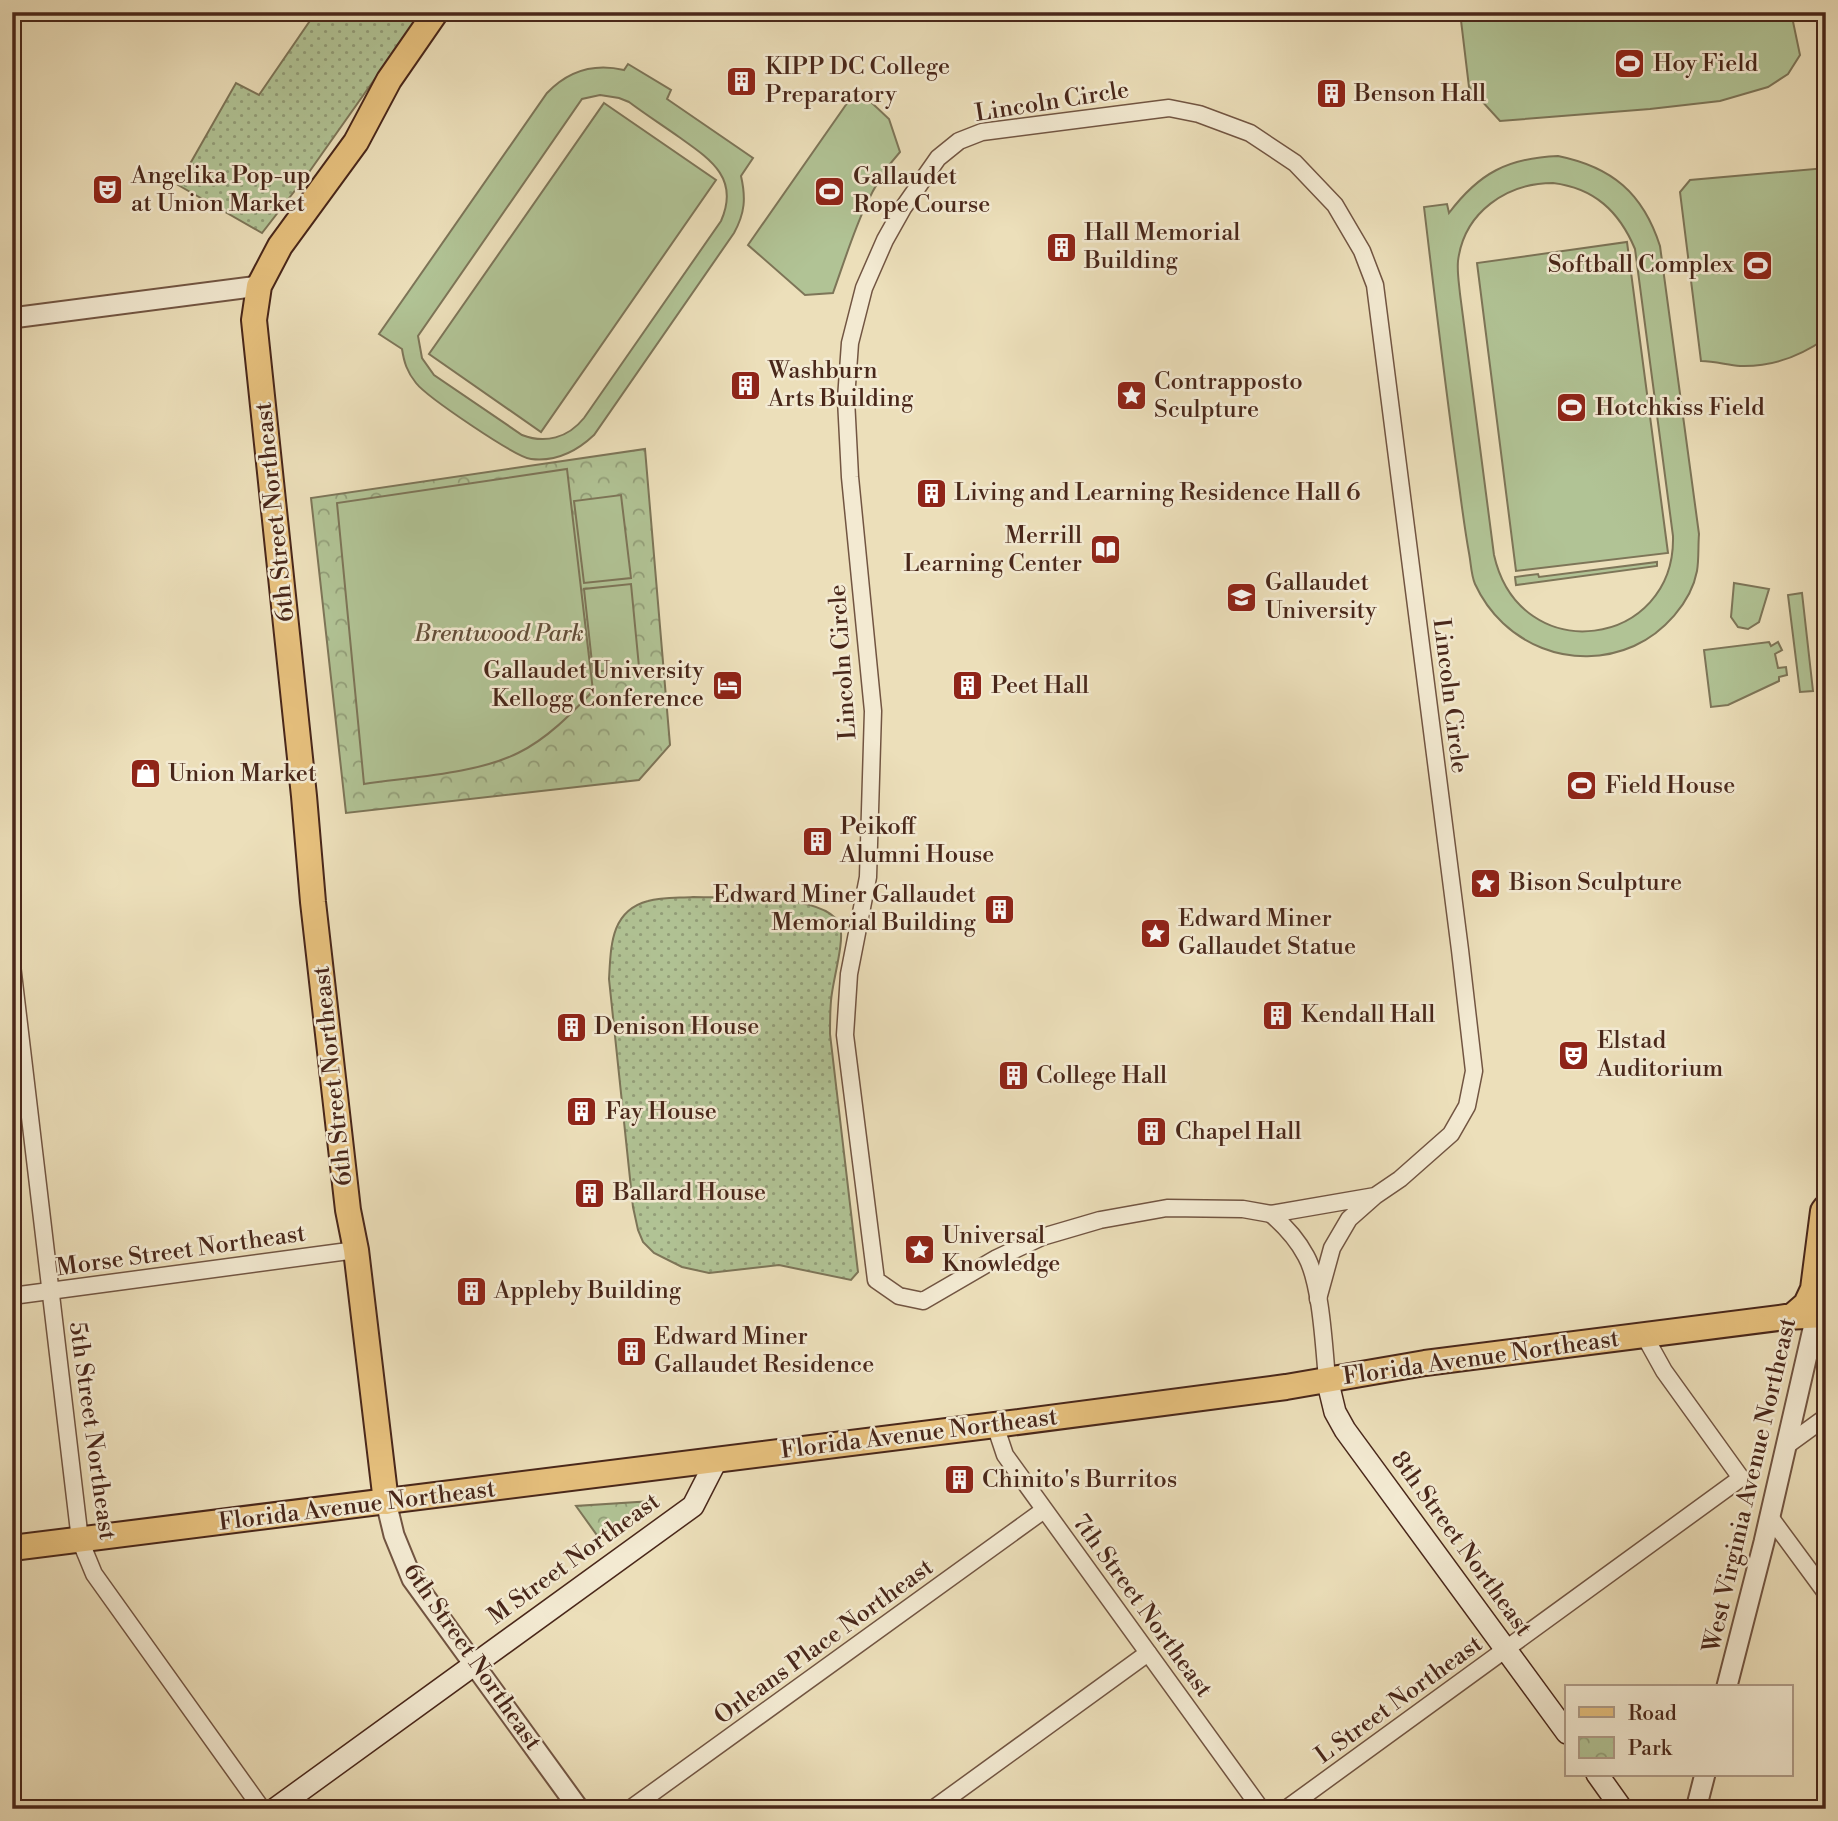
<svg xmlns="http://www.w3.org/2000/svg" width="1838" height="1821" font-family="'Libre Bodoni',serif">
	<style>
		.grass { fill: url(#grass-dots); stroke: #7d7558; stroke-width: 2 }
		.park { fill: url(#park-crowns); stroke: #7d7558; stroke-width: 2 }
		.pitch { fill: #b1c395; stroke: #7d7558; stroke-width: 2; fill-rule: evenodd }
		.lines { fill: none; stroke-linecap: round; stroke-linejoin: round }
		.minor-casing { stroke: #725542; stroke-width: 19 }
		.tertiary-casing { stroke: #725542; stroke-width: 23 }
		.secondary-casing { stroke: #49271a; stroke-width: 24 }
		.primary-casing { stroke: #49271a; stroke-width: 28 }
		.minor { stroke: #f3ead2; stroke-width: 16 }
		.tertiary { stroke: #f3ead2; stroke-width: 19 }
		.secondary { stroke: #f3ead2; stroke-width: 21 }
		.primary { stroke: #e6c07d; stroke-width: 24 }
		.labels { text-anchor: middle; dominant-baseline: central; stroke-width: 5; stroke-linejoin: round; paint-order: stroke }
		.poi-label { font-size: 24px; fill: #49271a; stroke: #f3ead2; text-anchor: start }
		.street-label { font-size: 24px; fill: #49271a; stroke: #f3ead2 }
		.park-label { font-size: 24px; font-style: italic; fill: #634e39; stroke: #f3ead2 }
	</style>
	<defs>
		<pattern id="grass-dots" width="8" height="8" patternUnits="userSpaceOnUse" patternTransform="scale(1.75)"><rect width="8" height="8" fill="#b1c395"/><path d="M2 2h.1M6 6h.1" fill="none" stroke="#929e79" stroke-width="1.8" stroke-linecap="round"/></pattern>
		<pattern id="park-crowns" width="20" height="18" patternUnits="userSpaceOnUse" patternTransform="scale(1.75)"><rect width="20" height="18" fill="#b1c395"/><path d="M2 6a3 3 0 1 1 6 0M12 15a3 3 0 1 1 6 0" fill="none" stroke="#929e79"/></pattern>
	</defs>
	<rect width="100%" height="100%" fill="#ecdfba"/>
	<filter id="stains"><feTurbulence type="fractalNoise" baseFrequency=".00286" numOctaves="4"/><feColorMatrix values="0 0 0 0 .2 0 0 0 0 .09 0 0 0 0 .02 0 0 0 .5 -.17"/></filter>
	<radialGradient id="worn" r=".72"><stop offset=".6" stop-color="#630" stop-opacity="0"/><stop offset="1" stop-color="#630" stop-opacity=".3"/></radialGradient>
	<g class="grass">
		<polygon points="316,12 422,12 307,175 262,233 178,185 236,83 259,95"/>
		<path d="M693,897C723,898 830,892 840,926C845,941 832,983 831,1001C830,1012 830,1023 830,1034L858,1272L851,1280L779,1265L709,1273L682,1267L654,1253L643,1242L638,1230L633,1207L609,979C611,947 610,911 648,901C661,897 678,898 693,897Z"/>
	</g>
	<g class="park">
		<polygon points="645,449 670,745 639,780 346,813 311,498"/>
		<polygon points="653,1501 599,1538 576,1506"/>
	</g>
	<g class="pitch">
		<polygon points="1460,12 1791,12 1800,55 1788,74 1768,87 1720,101 1650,109 1500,121 1469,87"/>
		<path d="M628,64L671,90L667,99L753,158L741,176C746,198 745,213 734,233L594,435C576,452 556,462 531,459C515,457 427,397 416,383C407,372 404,362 402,349L379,334L547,93C568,71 594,63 624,70ZM600,95L619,98L629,102C645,114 662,125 679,137C710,159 740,178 721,221L584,418C568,438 545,444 522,435L434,375L422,358L418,336L582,99Z"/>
		<path d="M857,89L889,119L900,152C865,190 850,246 833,293L805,295L748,245Z"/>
		<polygon points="604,103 716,180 541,432 429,354"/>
		<path d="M1558,156C1612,167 1643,193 1660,246L1699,534C1698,546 1699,559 1697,571C1691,603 1663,633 1634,646C1573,673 1503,645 1475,584C1471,575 1471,563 1469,553C1465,531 1462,508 1459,485C1446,393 1435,300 1424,207L1447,204L1449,213C1479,173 1508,158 1558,156ZM1553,183C1594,188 1619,211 1635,249L1673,536C1676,648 1520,670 1494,555L1460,294C1459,283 1457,272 1458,261C1464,212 1507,183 1553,183Z"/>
		<path d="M1826,168V338C1801,356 1771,367 1740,366C1727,365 1715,361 1701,361L1680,192L1690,180Z"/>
		<polygon points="1627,242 1668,553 1516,571 1477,263"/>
		<path d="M567,469L593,691C571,714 547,739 518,753C476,774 411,777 364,784L337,503Z"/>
		<polygon points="621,495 631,578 584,583 574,501"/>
		<polygon points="1657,562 1657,566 1516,585 1515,577 1538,574 1539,577"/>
		<polygon points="1734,583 1769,589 1759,622 1748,629 1738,627 1731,617"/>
		<polygon points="631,584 639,667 593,672 584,589"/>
		<polygon points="1802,593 1813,691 1800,692 1788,595"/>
		<polygon points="1769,642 1771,646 1778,642 1782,650 1775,654 1778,668 1786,667 1787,675 1779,677 1779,681 1728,705 1711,707 1704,650"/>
	</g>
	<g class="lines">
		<defs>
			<g id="minor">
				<polyline points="12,965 80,1540 94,1574 262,1809"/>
				<path d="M1271,1214C1285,1226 1297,1239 1306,1256C1321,1283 1324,1347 1327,1379"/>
				<polyline points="12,1296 356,1250"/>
				<polyline points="1318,1299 1332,1248 1349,1219 1375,1196 1400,1179 1451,1134 1467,1106 1474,1071 1460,950 1375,285 1362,251 1335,205 1295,163 1250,133 1199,114 1169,108 982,132 959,141 938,158 903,208 885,240 864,288 850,343 846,399 850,477 873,711 868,877 849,974 845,1035 876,1280 899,1296 923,1301 997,1258 1042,1237 1100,1220 1167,1208 1243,1209 1271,1214 1375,1196"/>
				<polyline points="995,1425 1005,1455 1261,1809"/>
				<polyline points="1786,1446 1826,1417"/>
				<polyline points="1770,1517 1826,1593"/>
				<polyline points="630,1809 1044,1510"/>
				<polyline points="933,1809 1148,1653"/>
				<polyline points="1286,1809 1741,1478 1664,1371 1644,1335"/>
			</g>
			<g id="tertiary">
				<polyline points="12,318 259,286"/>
				<polyline points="386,1502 394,1535 412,1579 579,1809"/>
				<polyline points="1727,1686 1764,1542 1819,1303"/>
				<polyline points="1696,1809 1705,1774"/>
			</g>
			<g id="secondary">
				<polyline points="1327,1379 1335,1412 1345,1430 1567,1733"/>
				<polyline points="1597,1774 1622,1809"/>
				<polyline points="275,1809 693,1506 716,1461"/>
			</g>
			<g id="primary">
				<polyline points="1791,1317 1806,1304 1813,1289 1823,1211 1826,1207"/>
				<polyline points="386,1502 356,1250 348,1210 313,902 304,796 254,320 259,286 280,246 356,142 389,80 436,12"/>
				<polyline points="12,1548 995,1425 1286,1387 1425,1363 1786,1317 1826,1315"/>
			</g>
		</defs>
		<use href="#minor" class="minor-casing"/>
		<use href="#tertiary" class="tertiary-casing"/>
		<use href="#secondary" class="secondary-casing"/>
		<use href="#primary" class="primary-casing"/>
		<use href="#minor" class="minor"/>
		<use href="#tertiary" class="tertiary"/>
		<use href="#secondary" class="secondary"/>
		<use href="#primary" class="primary"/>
	</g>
	<defs>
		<symbol id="stadium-square" viewBox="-11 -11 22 22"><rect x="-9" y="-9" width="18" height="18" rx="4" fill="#8f2418" stroke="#f3ead2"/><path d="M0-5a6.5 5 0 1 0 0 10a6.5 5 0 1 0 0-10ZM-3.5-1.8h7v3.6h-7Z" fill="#fff"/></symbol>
		<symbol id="building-square" viewBox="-11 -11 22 22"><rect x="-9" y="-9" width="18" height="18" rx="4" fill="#8f2418" stroke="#f3ead2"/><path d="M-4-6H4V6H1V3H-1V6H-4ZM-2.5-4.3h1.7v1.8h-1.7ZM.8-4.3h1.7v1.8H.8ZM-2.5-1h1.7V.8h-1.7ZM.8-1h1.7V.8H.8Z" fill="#fff"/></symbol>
		<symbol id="theatre-square" viewBox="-11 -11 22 22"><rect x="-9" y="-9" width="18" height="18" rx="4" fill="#8f2418" stroke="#f3ead2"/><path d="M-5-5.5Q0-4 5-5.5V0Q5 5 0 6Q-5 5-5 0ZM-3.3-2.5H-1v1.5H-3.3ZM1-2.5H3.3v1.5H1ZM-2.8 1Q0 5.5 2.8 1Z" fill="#fff"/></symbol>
		<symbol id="sight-square" viewBox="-11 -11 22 22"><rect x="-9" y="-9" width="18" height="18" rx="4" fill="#8f2418" stroke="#f3ead2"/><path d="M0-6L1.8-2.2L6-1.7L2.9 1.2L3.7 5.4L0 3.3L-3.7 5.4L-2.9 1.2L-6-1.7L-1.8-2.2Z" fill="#fff"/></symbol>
		<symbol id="library-square" viewBox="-11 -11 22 22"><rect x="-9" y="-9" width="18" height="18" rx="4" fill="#8f2418" stroke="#f3ead2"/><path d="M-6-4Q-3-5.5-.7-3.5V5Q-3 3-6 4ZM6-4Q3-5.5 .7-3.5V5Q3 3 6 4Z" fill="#fff"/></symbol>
		<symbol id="university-square" viewBox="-11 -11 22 22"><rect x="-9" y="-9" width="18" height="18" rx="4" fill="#8f2418" stroke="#f3ead2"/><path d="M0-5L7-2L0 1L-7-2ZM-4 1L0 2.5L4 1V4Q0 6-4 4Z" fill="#fff"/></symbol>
		<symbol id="hotel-square" viewBox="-11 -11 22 22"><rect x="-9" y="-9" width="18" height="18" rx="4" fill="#8f2418" stroke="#f3ead2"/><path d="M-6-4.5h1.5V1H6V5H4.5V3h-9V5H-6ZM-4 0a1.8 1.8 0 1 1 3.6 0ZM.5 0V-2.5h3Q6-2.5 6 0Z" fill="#fff"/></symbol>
		<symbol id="shop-square" viewBox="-11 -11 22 22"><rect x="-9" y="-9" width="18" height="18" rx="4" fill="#8f2418" stroke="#f3ead2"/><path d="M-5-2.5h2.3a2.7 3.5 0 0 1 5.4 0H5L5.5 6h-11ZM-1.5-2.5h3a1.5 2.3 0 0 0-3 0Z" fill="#fff"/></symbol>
	</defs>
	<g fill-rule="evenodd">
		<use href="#stadium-square" x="1612" y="46" width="35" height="35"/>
		<use href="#building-square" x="724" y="64" width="35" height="35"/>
		<use href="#building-square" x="1314" y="76" width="35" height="35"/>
		<use href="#theatre-square" x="90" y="172" width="35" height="35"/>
		<use href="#stadium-square" x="812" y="174" width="35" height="35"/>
		<use href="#building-square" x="1044" y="230" width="35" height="35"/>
		<use href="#stadium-square" x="1740" y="248" width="35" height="35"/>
		<use href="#building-square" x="728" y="368" width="35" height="35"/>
		<use href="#sight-square" x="1114" y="378" width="35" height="35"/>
		<use href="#stadium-square" x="1554" y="390" width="35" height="35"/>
		<use href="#building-square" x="914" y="476" width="35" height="35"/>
		<use href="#library-square" x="1088" y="532" width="35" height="35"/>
		<use href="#university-square" x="1224" y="580" width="35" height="35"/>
		<use href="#hotel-square" x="710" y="668" width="35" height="35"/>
		<use href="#building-square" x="950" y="668" width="35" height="35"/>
		<use href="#shop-square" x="128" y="756" width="35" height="35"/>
		<use href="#stadium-square" x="1564" y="768" width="35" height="35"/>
		<use href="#building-square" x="800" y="824" width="35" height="35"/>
		<use href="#sight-square" x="1468" y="866" width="35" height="35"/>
		<use href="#building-square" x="982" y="892" width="35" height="35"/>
		<use href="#sight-square" x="1138" y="916" width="35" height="35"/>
		<use href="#building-square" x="1260" y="998" width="35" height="35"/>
		<use href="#building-square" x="554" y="1010" width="35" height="35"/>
		<use href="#theatre-square" x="1556" y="1038" width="35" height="35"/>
		<use href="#building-square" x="996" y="1058" width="35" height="35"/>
		<use href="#building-square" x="564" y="1094" width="35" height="35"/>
		<use href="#building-square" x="1134" y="1114" width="35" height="35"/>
		<use href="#building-square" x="572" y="1176" width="35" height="35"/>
		<use href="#sight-square" x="902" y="1232" width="35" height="35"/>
		<use href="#building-square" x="454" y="1274" width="35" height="35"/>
		<use href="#building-square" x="614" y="1334" width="35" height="35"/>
		<use href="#building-square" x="942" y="1462" width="35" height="35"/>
	</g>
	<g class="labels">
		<g class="poi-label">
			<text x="1653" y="64">Hoy Field</text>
			<text x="765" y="67">KIPP DC College<tspan x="765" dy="28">Preparatory</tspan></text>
			<text x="1354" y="94">Benson Hall</text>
			<text x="131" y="176">Angelika Pop-up<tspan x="131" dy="28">at Union Market</tspan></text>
			<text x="853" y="177">Gallaudet<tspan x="853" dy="28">Rope Course</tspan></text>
			<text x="1084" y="233">Hall Memorial<tspan x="1084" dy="28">Building</tspan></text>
			<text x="1734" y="265" text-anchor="end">Softball Complex</text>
			<text x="768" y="371">Washburn<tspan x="768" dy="28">Arts Building</tspan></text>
			<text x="1154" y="382">Contrapposto<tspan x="1154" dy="28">Sculpture</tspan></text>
			<text x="1595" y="408">Hotchkiss Field</text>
			<text x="954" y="493">Living and Learning Residence Hall 6</text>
			<text x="1082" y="536" text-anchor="end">Merrill<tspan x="1082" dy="28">Learning Center</tspan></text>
			<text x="1265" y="583">Gallaudet<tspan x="1265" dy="28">University</tspan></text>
			<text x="704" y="671" text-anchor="end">Gallaudet University<tspan x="704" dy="28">Kellogg Conference</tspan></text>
			<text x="991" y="686">Peet Hall</text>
			<text x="168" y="774">Union Market</text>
			<text x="1605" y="786">Field House</text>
			<text x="840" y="827">Peikoff<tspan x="840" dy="28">Alumni House</tspan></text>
			<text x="1509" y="883">Bison Sculpture</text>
			<text x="976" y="895" text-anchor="end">Edward Miner Gallaudet<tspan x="976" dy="28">Memorial Building</tspan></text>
			<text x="1178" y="919">Edward Miner<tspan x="1178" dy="28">Gallaudet Statue</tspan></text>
			<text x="1301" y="1015">Kendall Hall</text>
			<text x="594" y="1027">Denison House</text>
			<text x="1597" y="1041">Elstad<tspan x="1597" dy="28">Auditorium</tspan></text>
			<text x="1036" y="1076">College Hall</text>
			<text x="605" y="1112">Fay House</text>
			<text x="1175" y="1132">Chapel Hall</text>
			<text x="613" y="1193">Ballard House</text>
			<text x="942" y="1236">Universal<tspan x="942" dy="28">Knowledge</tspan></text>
			<text x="494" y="1291">Appleby Building</text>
			<text x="654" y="1337">Edward Miner<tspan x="654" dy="28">Gallaudet Residence</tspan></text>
			<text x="982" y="1480">Chinito's Burritos</text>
		</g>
		<g class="street-label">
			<text transform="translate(1052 102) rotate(-9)">Lincoln Circle</text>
			<text transform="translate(275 512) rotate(-96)">6th Street Northeast</text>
			<text transform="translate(843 662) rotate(-94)">Lincoln Circle</text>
			<text transform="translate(1450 696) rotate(83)">Lincoln Circle</text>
			<text transform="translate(333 1076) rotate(-96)">6th Street Northeast</text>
			<text transform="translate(181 1251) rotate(-8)">Morse Street Northeast</text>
			<text transform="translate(1481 1358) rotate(-8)">Florida Avenue Northeast</text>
			<text transform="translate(92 1431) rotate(82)">5th Street Northeast</text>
			<text transform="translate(919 1434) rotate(-7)">Florida Avenue Northeast</text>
			<text transform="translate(1750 1485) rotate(-77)">West Virginia Avenue Northeast</text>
			<text transform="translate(357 1506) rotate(-7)">Florida Avenue Northeast</text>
			<text transform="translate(1461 1544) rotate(54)">8th Street Northeast</text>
			<text transform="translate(574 1559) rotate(-36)">M Street Northeast</text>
			<text transform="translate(1142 1606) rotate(54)">7th Street Northeast</text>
			<text transform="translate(824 1642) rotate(-36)">Orleans Place Northeast</text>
			<text transform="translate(472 1657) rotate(55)">6th Street Northeast</text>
			<text transform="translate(1399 1700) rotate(-36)">L Street Northeast</text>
		</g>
		<g class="park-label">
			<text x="499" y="634">Brentwood Park</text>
		</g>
	</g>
	<rect width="1838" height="1821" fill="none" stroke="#ecdfba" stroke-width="42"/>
	<rect x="14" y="14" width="1810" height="1793" fill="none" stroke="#49271a" stroke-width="3.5"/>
	<rect x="21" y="21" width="1796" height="1779" fill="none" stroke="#49271a" stroke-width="2"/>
	<rect x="1565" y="1685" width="228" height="91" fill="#f3ead2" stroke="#af9c88" stroke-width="2"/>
	<rect x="1579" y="1707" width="35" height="10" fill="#e6c07d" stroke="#af9c88" stroke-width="2"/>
	<text x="1628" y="1720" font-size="21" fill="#49271a">Road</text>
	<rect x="1579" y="1737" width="35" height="21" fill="url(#park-crowns)" stroke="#af9c88" stroke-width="2"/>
	<text x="1628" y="1755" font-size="21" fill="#49271a">Park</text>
	<rect width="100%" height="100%" filter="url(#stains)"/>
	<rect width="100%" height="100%" fill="url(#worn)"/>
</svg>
